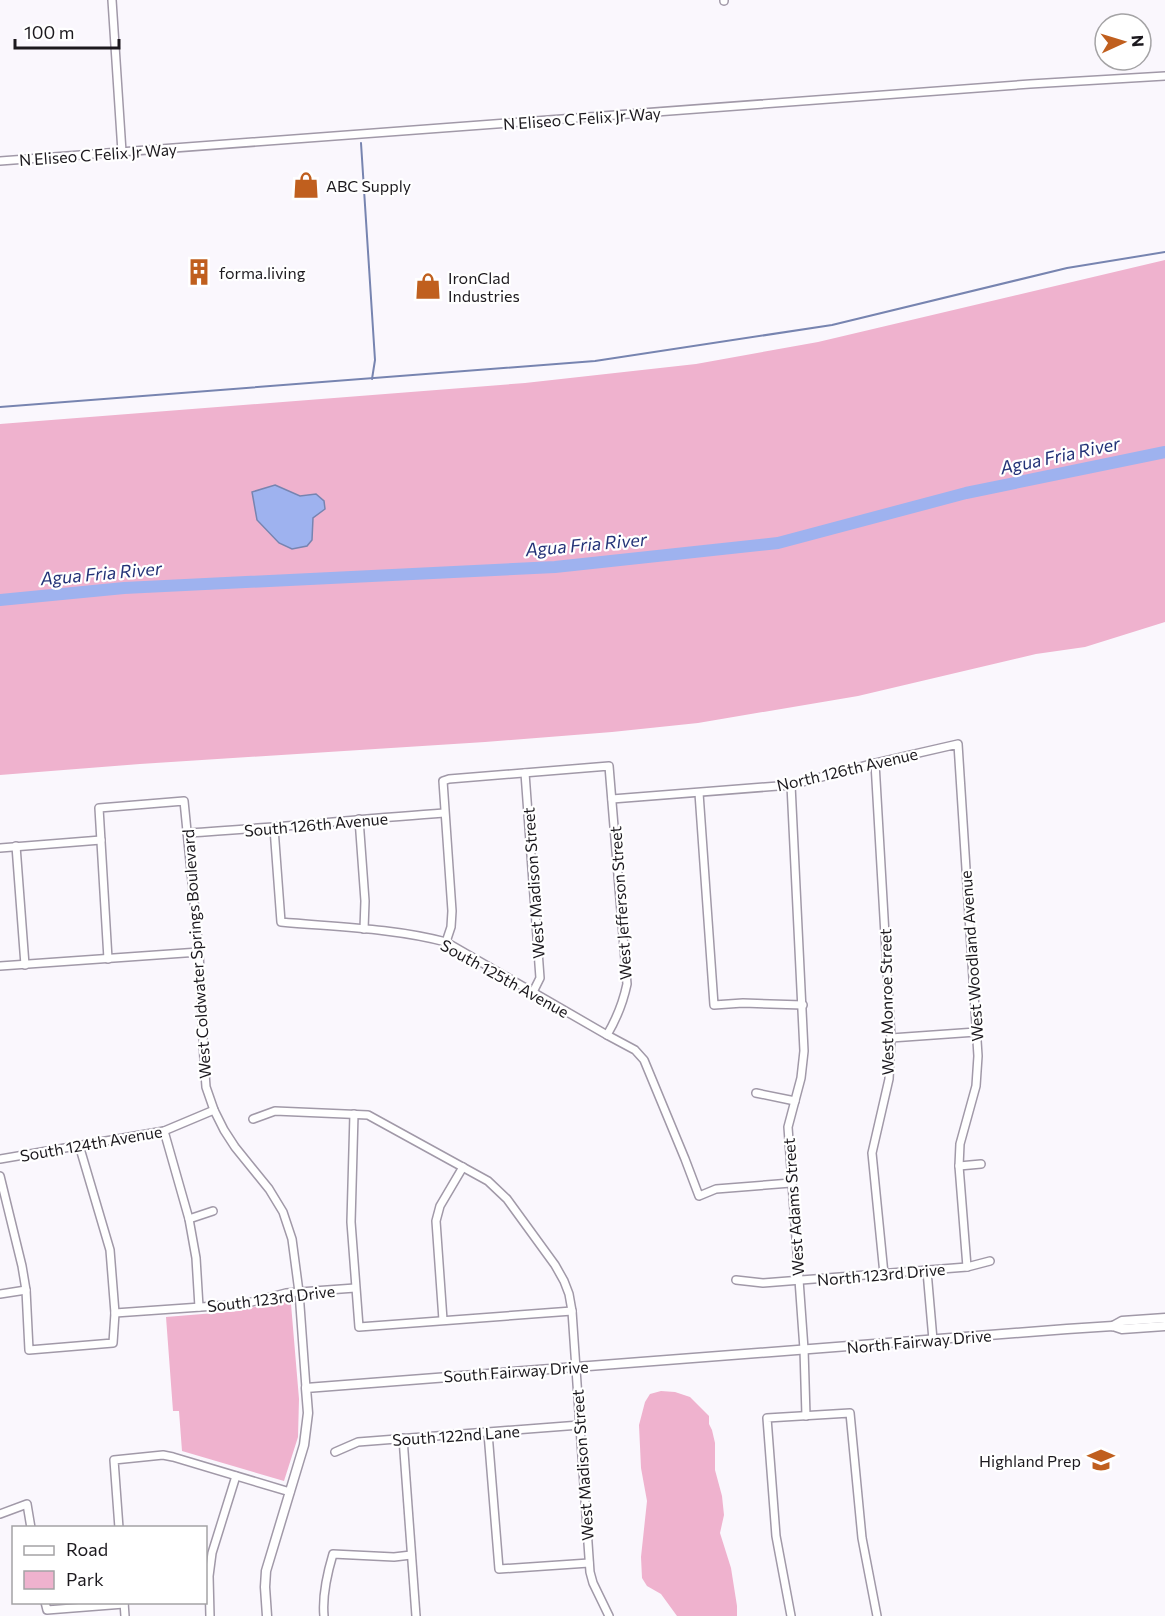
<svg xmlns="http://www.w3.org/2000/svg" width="1165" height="1616" font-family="Commissioner,sans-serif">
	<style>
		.green { fill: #efb2ce }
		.water { fill: #9eb2ef; stroke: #7784b0; stroke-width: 1.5 }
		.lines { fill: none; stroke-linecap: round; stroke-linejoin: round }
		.stream { stroke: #7784b0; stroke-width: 2 }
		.river { stroke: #9eb2ef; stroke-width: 12 }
		.minor-casing { stroke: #a199a8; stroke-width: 10 }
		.tertiary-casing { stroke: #a199a8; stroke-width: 11 }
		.minor { stroke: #fff; stroke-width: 7 }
		.tertiary { stroke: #fff; stroke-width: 8 }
		.labels { text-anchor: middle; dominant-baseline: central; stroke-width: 4.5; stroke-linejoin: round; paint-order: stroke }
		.street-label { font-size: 16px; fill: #1c191e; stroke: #fff }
		.poi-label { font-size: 16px; fill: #1c191e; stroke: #fff; text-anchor: start }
		.water-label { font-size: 18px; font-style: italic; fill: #243378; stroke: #fff }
	</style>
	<rect width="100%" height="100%" fill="#faf7fd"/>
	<g class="green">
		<polygon points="1165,260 1165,622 1085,647 1036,654 858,696 698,723 612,732 485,742 140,764 0,775 0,424 525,383 696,364 818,342"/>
		<polygon points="281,1300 291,1304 299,1399 298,1437 284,1481 182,1451 179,1411 173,1411 166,1317 239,1311"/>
		<polygon points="661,1391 675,1392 690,1397 709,1416 709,1424 712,1430 715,1443 715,1470 722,1496 724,1515 720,1533 731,1568 737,1606 737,1616 677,1616 661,1594 647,1586 642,1578 641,1557 647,1501 641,1468 639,1425 645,1402 650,1394"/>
	</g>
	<polygon class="water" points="275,485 300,496 316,494 324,501 325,509 313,518 312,540 307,546 292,549 279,543 257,520 252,492"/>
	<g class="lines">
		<g class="stream">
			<polyline points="361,143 375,360 372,379"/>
			<polyline points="0,407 595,361 832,325 1067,268 1165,252"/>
		</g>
		<polyline class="river" points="0,600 124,588 555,567 778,543 966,493 1165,452"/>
		<defs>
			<g id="minor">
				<polyline points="112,0 122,152"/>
				<polyline points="724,0 724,1"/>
				<polyline points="0,161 1030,84 1165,76"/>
				<polyline points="875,763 891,1038 889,1079 872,1153 884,1274"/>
				<polyline points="525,773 540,978 533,992"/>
				<polyline points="791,785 804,1051 801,1078 788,1127 804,1349 806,1416"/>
				<polyline points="699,793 714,1005 743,1003 803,1005"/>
				<polyline points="612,799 791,785 875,763 958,744 978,1056 976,1086 960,1144 959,1166 967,1267"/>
				<polyline points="359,819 365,901 364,929"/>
				<path d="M274,828L281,922C336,927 393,928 446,942L607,1035L635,1050L644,1060L685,1159L699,1196L716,1189L791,1183"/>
				<path d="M187,833C273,828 359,819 444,813"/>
				<polyline points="16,846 25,965"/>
				<polyline points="0,848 101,840"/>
				<path d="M446,942L451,927L452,911L443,781L449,779L609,766L627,984C623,1003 617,1018 607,1035"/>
				<polyline points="108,959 99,808 184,801 199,952 204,1059 206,1087 214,1110 224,1130 235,1147 269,1189 283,1212 292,1239 299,1292 306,1388"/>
				<polyline points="0,966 199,952"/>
				<polyline points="891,1038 976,1032"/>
				<polyline points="756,1093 795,1101"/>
				<polyline points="354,1114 351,1222 359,1327 572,1311"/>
				<polyline points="253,1119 275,1111 368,1115 488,1181 507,1199 555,1265 564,1281 569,1294 572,1311 590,1572 593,1583 609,1616"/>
				<polyline points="164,1131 189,1219 196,1258 199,1307"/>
				<polyline points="0,1159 164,1131 214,1110"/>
				<polyline points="959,1166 981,1164"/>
				<polyline points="0,1176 22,1266 26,1290 29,1350 113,1343 115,1313 110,1250 79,1145"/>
				<polyline points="189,1219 213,1211"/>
				<polyline points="927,1271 933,1340"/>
				<polyline points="736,1280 763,1283 967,1267 990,1261"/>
				<polyline points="0,1294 26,1290"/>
				<polyline points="115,1313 244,1304 286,1293 355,1288"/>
				<polyline points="443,1320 436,1221 440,1206 463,1167"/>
				<polyline points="488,1433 499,1569 589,1563"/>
				<polyline points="403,1438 416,1616"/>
				<polyline points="335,1452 358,1442 580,1425"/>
				<polyline points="0,1514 27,1504 31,1528"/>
				<polyline points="119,1528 114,1460 163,1455 173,1457 290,1492"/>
				<polyline points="45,1602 47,1610 124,1604"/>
				<polyline points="124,1602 125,1616"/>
				<polyline points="210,1616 209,1576 212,1553 236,1476"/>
				<path d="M324,1616C322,1595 327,1574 333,1554L394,1557L411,1555"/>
				<polyline points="791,1616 776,1536 767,1418 850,1413 862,1538 877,1616"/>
			</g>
			<g id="tertiary">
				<polyline points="1113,1326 1122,1321 1165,1318"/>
				<polyline points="267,1616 265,1587 266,1571 304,1445 308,1413 306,1388 1067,1329 1113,1326 1122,1329 1165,1326"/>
			</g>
		</defs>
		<use href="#minor" class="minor-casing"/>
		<use href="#tertiary" class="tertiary-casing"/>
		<use href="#minor" class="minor"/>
		<use href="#tertiary" class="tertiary"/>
	</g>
	<defs>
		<symbol id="shop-bare" viewBox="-9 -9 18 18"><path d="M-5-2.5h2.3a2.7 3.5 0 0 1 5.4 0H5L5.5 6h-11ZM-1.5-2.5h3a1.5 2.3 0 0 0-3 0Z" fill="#c05f1e" stroke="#fff" stroke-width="2.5" paint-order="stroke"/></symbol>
		<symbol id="building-bare" viewBox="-9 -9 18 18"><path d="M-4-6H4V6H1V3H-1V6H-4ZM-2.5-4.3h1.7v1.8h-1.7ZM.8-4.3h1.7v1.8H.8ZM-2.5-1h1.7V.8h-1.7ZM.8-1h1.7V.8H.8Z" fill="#c05f1e" stroke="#fff" stroke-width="2.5" paint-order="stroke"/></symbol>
		<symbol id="school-bare" viewBox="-9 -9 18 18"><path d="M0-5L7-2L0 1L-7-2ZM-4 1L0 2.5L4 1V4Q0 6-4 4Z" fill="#c05f1e" stroke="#fff" stroke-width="2.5" paint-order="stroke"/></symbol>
	</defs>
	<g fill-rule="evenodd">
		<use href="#shop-bare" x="287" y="166" width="38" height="38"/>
		<use href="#building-bare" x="180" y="253" width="38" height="38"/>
		<use href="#shop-bare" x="409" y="267" width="38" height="38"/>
		<use href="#school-bare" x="1082" y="1441" width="38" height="38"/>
	</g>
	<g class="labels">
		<g class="street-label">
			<text transform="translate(582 118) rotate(-4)">N Eliseo C Felix Jr Way</text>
			<text transform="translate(98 154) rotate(-4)">N Eliseo C Felix Jr Way</text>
			<text transform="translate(847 769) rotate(-13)">North 126th Avenue</text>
			<text transform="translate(316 824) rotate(-5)">South 126th Avenue</text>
			<text transform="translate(533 883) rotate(-94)">West Madison Street</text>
			<text transform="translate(620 903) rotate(-94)">West Jefferson Street</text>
			<text transform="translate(196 954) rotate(-94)">West Coldwater Springs Boulevard</text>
			<text transform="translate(971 956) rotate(-94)">West Woodland Avenue</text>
			<text transform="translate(505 978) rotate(29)">South 125th Avenue</text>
			<text transform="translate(886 1002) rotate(-91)">West Monroe Street</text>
			<text transform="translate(91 1143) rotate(-10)">South 124th Avenue</text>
			<text transform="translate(793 1207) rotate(-94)">West Adams Street</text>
			<text transform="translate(881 1274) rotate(-5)">North 123rd Drive</text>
			<text transform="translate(271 1298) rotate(-7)">South 123rd Drive</text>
			<text transform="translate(919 1341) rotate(-5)">North Fairway Drive</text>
			<text transform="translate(516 1371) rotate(-4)">South Fairway Drive</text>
			<text transform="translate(456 1435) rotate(-4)">South 122nd Lane</text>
			<text transform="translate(582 1465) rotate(-94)">West Madison Street</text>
		</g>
		<g class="poi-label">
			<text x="326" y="185">ABC Supply</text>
			<text x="219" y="272">forma.living</text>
			<text x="448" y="277">IronClad<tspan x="448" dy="18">Industries</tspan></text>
			<text x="1081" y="1460" text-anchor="end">Highland Prep</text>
		</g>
		<g class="water-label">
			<text transform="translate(1060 455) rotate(-12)">Agua Fria River</text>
			<text transform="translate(586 544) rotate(-5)">Agua Fria River</text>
			<text transform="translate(101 573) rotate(-5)">Agua Fria River</text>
		</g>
	</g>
	<rect x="12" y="1526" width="195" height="78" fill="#ffffff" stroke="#a4a3a5" stroke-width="1.5"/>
	<rect x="24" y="1546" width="30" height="9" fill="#ffffff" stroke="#a4a3a5" stroke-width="1.5"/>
	<text x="66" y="1556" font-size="18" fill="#1c191e">Road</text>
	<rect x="24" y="1571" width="30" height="18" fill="#efb2ce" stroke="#a4a3a5" stroke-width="1.5"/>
	<text x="66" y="1586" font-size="18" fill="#1c191e">Park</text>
	<g transform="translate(1123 42) rotate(86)"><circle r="28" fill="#ffffff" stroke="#a4a3a5" stroke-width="1.5"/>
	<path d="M0-4.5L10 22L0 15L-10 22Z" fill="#c05f1e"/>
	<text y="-9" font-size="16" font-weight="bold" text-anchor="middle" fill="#1c191e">N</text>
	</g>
	<path d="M15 39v9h104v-9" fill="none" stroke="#1c191e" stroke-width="3"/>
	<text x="24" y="39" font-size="18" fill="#1c191e" stroke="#ffffff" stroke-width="4.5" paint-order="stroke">100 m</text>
</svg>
